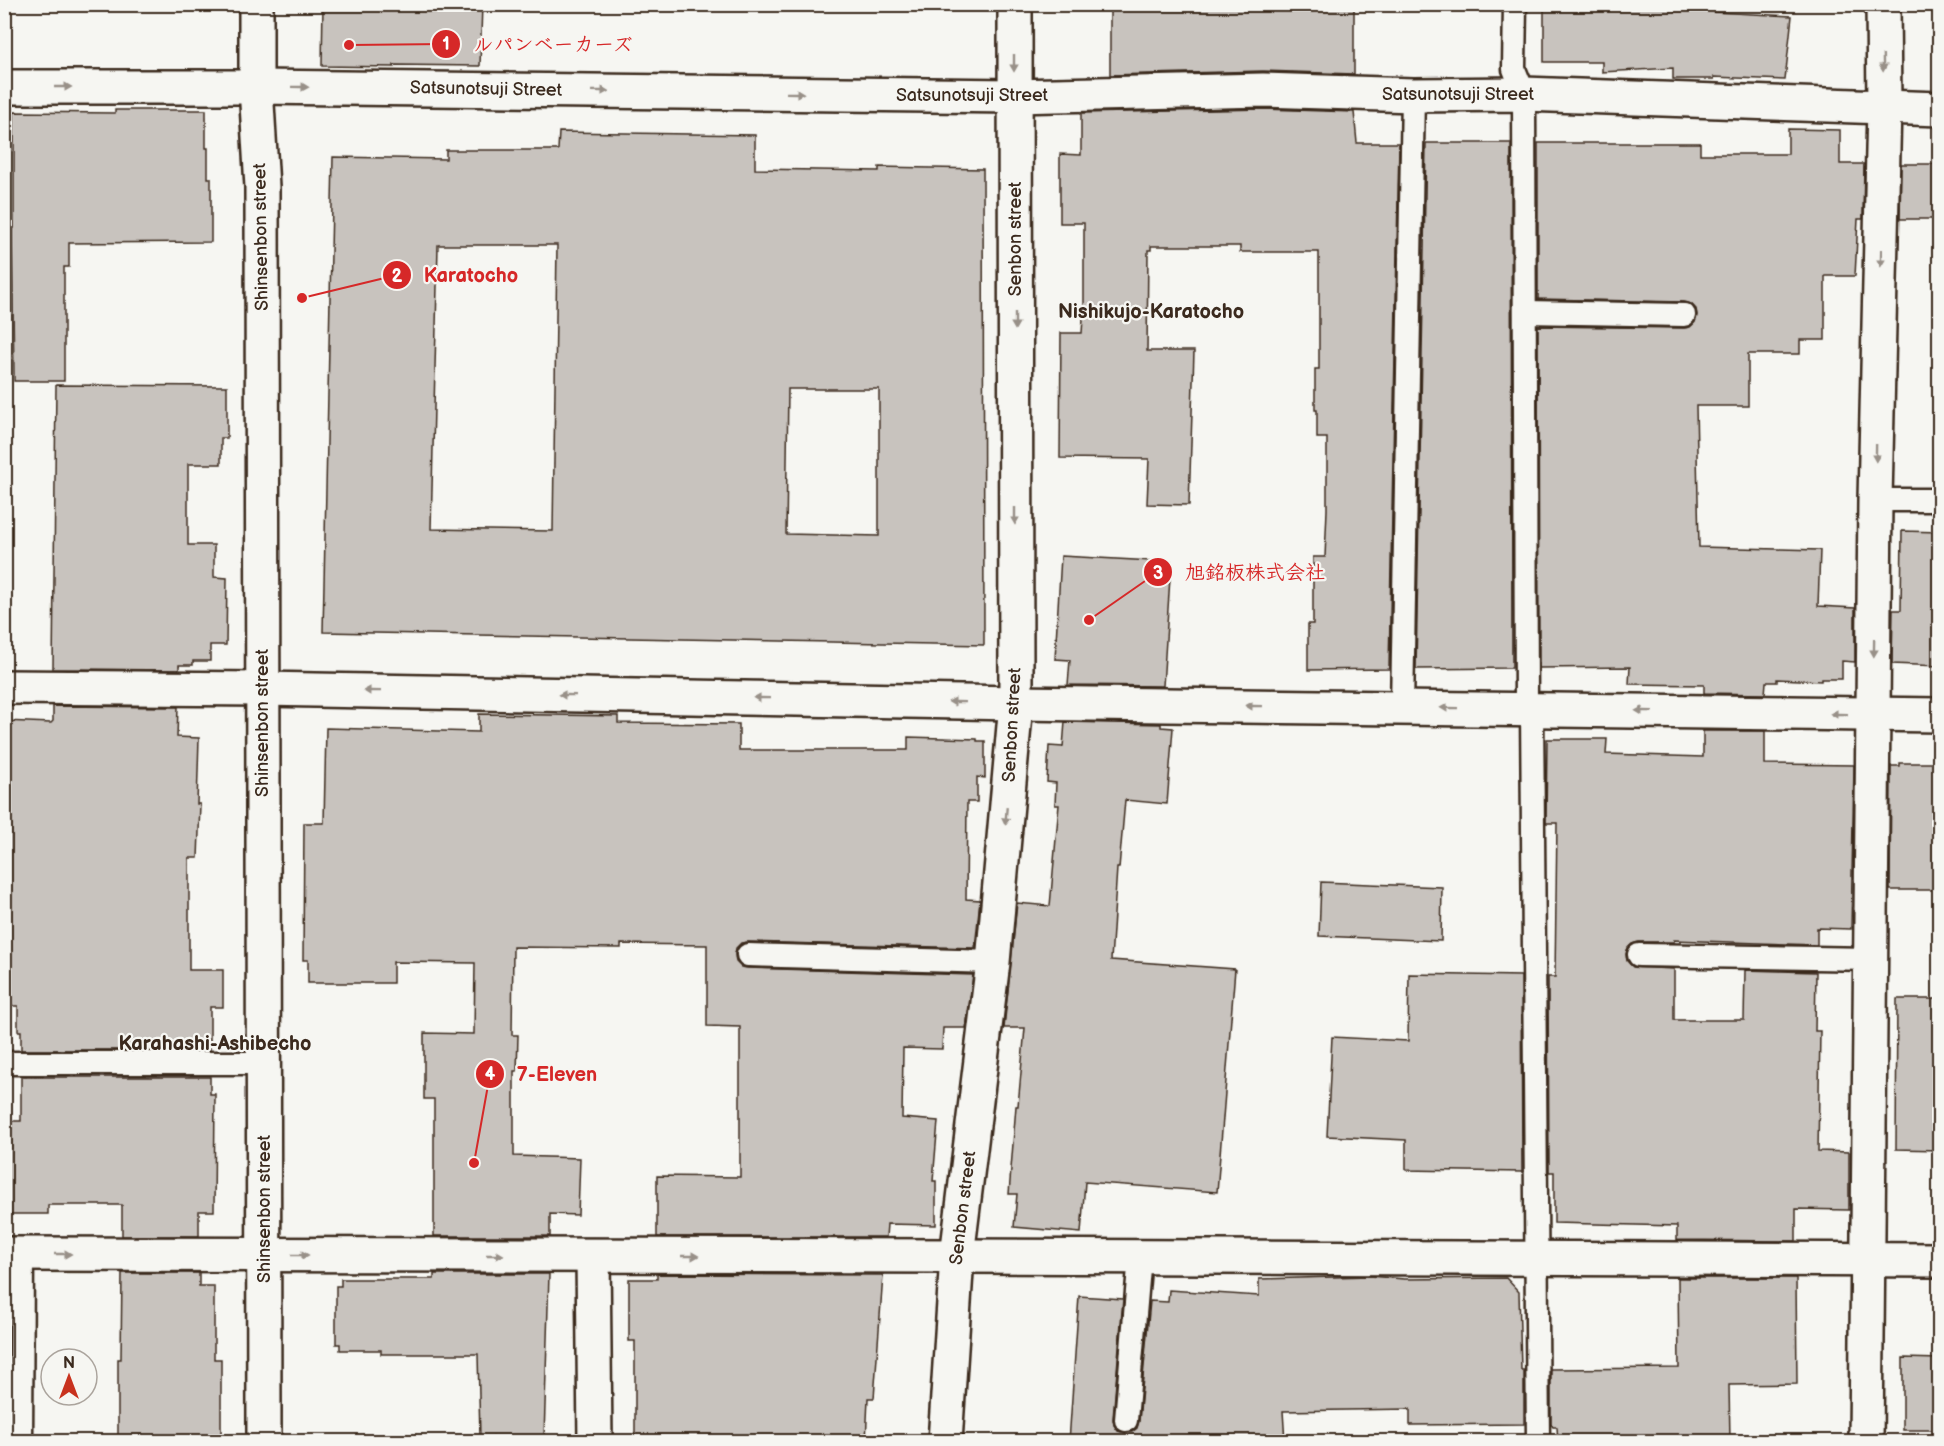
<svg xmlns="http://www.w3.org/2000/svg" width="1944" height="1446" font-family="'Balsamiq Sans','Klee One',sans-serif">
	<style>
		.building { fill: #c8c3be; stroke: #3b2a1e; stroke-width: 1.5; fill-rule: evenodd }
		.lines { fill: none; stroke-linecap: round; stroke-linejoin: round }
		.lane-casing { stroke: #3b2a1e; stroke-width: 27 }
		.street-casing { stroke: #3b2a1e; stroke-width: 38 }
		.secondary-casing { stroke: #3b2a1e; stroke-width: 38 }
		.lane { stroke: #f6f6f2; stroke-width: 22 }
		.street { stroke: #f6f6f2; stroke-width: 33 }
		.secondary { stroke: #f6f6f2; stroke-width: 33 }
		.oneway { fill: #989088 }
		.labels { text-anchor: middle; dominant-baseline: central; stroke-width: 4.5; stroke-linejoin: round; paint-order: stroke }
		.street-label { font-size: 18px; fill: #3b2a1e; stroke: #f6f6f2 }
		.neighbourhood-label { font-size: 20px; font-weight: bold; fill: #3b2a1e; stroke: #f6f6f2 }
		.leader { fill: none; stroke: #d62828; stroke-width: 2 }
		.callout-dot { fill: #d62828; stroke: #f6f6f2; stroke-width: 2 }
		.mark-label { font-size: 18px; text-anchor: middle; font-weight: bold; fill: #fff }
		.callout-label { font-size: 20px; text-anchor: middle; font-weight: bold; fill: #d62828; stroke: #f6f6f2; stroke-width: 4.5; stroke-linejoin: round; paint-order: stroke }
	</style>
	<rect width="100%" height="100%" fill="#f6f6f2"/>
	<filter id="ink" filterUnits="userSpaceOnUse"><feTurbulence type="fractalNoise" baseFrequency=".0167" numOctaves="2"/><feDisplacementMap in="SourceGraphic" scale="12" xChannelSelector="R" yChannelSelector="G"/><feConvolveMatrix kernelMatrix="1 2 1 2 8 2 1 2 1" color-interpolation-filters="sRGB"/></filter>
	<g filter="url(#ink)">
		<g class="building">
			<polygon points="482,4 480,66 394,65 394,67 322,66 323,5"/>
			<polygon points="1110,4 1354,4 1354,74 1263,71 1110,75"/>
			<polygon points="1544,4 1675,4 1675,11 1714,11 1714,12 1792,16 1785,80 1714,77 1714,79 1673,79 1673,68 1602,72 1602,62 1544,62"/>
			<polygon points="1263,109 1354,112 1357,143 1399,143 1389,669 1308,670 1308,624 1313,624 1313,557 1325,557 1327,510 1327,438 1317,438 1317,410 1315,410 1315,369 1319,369 1319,252 1240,252 1240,246 1151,246 1151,250 1148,250 1147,351 1194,351 1189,505 1147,504 1149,459 1060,458 1061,333 1082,333 1084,304 1084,223 1060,223 1060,154 1081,155 1081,113"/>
			<polygon points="115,110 206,110 206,148 208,148 208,178 211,178 211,242 69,243 69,267 64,267 64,381 14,381 12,228 14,228 14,112 115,113"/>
			<polygon points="1788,129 1840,130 1840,164 1864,164 1863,219 1858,219 1855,276 1825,276 1825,340 1800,340 1800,354 1748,354 1748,406 1696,406 1699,547 1820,550 1818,606 1855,608 1855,662 1842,661 1842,679 1821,679 1821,681 1777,679 1777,682 1766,682 1765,694 1704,693 1704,685 1629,684 1630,667 1539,668 1538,326 1684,328 1690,327 1695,322 1697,315 1696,309 1691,304 1684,302 1538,299 1538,143 1700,143 1700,154 1788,154"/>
			<path d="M559,132L755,135V169L879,171V167L983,169L984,645L323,632L333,157L446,159V150H558ZM438,245H557L553,531L431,529ZM788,389H879V536L786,534Z"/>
			<polygon points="1426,143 1511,143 1512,668 1416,669"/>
			<polygon points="1901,164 1940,164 1940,219 1900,219"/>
			<polygon points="56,385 227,386 227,438 221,438 221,464 188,464 188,545 214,545 214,577 227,578 226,645 210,645 210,661 193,661 193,665 179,665 179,670 53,669"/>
			<polygon points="1902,531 1940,532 1940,666 1892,664 1893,610 1901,610"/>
			<polygon points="1061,556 1171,562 1163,686 1068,685 1070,660 1055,659"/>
			<polygon points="53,706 178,707 177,737 199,738 197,804 200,804 198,858 189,858 189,970 223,970 223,1007 210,1007 210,1050 21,1050 21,1031 18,1031 18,1006 4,1006 4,721 51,723 53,721"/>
			<polygon points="479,714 618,716 618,723 739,724 739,750 908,750 908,737 977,739 977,741 985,741 985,778 977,777 977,802 967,802 966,899 980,900 975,948 748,942 741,943 736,948 735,954 736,962 741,967 748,968 973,975 966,1028 943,1028 942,1049 903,1048 902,1118 938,1121 933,1181 936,1181 936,1225 887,1224 886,1237 657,1237 657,1176 740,1177 740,1027 707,1026 707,945 621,944 621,948 513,947 512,1035 518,1035 517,1071 514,1071 514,1156 580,1158 578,1215 550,1214 550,1236 434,1236 434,1099 424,1099 424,1033 474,1034 475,963 393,962 393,983 308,983 308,960 303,960 304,823 324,823 326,728 479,732"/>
			<polygon points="1065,722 1161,724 1161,727 1173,728 1167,804 1125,800 1119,868 1117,868 1111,960 1235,969 1217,1192 1085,1182 1081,1233 1014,1227 1017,1194 1009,1194 1016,1106 1018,1106 1025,1028 1004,1028 1017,903 1050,906 1059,805 1055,805 1056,783 1047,782 1049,746 1063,747"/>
			<polygon points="1703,731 1765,731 1765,764 1854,765 1851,929 1817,928 1817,945 1674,940 1674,942 1639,942 1632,944 1628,948 1626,954 1627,961 1633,967 1674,969 1674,1020 1744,1020 1745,970 1816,972 1815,1031 1820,1031 1818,1151 1849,1152 1849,1210 1796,1209 1796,1241 1677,1240 1677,1226 1554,1223 1554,1172 1549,1172 1548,977 1555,977 1557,823 1546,823 1547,739 1607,739 1606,754 1703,757"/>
			<polygon points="1900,763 1940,763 1940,890 1890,890 1891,766 1900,766"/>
			<polygon points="1321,882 1442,887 1441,941 1319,936"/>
			<polygon points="1409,974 1521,976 1522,1172 1406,1170 1406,1140 1327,1136 1332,1037 1408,1041"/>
			<polygon points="1897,999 1940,999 1940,1150 1896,1149"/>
			<polygon points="21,1077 210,1077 210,1094 215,1094 214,1211 199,1211 199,1236 122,1236 122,1205 48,1205 48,1214 4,1214 4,1121 21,1121"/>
			<polygon points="122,1273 199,1273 199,1286 214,1286 214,1359 221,1359 221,1442 118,1442 118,1359 121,1359"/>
			<polygon points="434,1274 549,1274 544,1437 480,1437 478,1354 381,1354 381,1350 340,1350 340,1344 336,1344 336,1286 341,1286 341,1279 434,1279"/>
			<polygon points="657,1274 883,1275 874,1398 868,1398 866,1442 798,1439 798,1441 635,1442 635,1341 629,1341 629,1279 657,1279"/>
			<polygon points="1369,1276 1404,1279 1506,1278 1519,1292 1521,1370 1524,1370 1524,1424 1410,1425 1410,1409 1283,1411 1285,1442 1069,1442 1079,1296 1123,1299 1113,1419 1114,1425 1118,1431 1125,1433 1132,1432 1137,1428 1139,1421 1150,1301 1168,1302 1169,1290 1259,1296 1259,1279"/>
			<polygon points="1678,1278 1796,1278 1797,1384 1729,1385 1730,1442 1558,1442 1557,1427 1553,1427 1551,1424 1551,1369 1679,1368"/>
			<polygon points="1903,1358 1940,1359 1940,1430 1903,1430"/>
		</g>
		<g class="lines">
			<defs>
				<g id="lane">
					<polyline points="1515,4 1514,69 1524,94 1526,709"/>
					<polyline points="1526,312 1684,315"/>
					<polyline points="1875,500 1940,500"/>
					<polyline points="1402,708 1413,95"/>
					<polyline points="1532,709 1538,1442"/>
					<polyline points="748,955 993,962"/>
					<polyline points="1639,955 1871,959"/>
					<polyline points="4,1063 263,1063"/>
					<polyline points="1126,1420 1140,1256"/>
					<polyline points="21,1442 22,1254"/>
				</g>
				<g id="street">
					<polyline points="4,87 256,87 1014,96 1263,90 1413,95 1524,94 1940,109"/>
					<polyline points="4,687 262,689 1016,703 1940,715"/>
					<polyline points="4,1254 957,1256 1940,1260"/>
					<polyline points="593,1256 595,1442"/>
					<polyline points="945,1442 957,1256 993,962 1016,703 1015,4"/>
					<polyline points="1866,1442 1875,500 1884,106 1883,4"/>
				</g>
				<polyline id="secondary" points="256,4 256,87 262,187 264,1442"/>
			</defs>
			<use href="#lane" class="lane-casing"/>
			<use href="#street" class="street-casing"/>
			<use href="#secondary" class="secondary-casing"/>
			<use href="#lane" class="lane"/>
			<use href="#street" class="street"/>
			<use href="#secondary" class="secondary"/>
		</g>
		<defs><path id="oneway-solid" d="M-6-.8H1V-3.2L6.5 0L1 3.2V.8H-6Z" transform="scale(1.5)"/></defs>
		<g class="oneway">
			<use href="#oneway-solid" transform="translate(1014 63) rotate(90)"/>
			<use href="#oneway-solid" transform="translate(1883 63) rotate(89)"/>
			<use href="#oneway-solid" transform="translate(63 87)"/>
			<use href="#oneway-solid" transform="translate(300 87) rotate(1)"/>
			<use href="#oneway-solid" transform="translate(600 91) rotate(1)"/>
			<use href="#oneway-solid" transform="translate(795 93) rotate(1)"/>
			<use href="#oneway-solid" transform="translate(1881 258) rotate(91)"/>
			<use href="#oneway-solid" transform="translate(1015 321) rotate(90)"/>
			<use href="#oneway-solid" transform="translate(1876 453) rotate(91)"/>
			<use href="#oneway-solid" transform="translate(1015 516) rotate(90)"/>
			<use href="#oneway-solid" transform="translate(1874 648) rotate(91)"/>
			<use href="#oneway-solid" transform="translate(372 691) rotate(-179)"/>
			<use href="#oneway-solid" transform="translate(567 695) rotate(-179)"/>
			<use href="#oneway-solid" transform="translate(762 698) rotate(-179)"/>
			<use href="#oneway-solid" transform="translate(957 702) rotate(-179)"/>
			<use href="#oneway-solid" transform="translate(1254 706) rotate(-179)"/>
			<use href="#oneway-solid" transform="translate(1449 708) rotate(-179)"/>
			<use href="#oneway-solid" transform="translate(1644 711) rotate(-179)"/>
			<use href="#oneway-solid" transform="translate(1839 714) rotate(-179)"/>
			<use href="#oneway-solid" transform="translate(1006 816) rotate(95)"/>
			<use href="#oneway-solid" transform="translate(63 1254)"/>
			<use href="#oneway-solid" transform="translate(300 1255)"/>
			<use href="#oneway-solid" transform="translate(495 1255)"/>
			<use href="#oneway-solid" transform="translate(690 1256)"/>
		</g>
	</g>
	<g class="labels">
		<g class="street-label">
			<text transform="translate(486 89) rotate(1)">Satsunotsuji Street</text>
			<text x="1458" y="94">Satsunotsuji Street</text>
			<text x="972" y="95">Satsunotsuji Street</text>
			<text transform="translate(261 237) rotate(-91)">Shinsenbon street</text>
			<text transform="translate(1015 239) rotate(-90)">Senbon street</text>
			<text transform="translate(262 723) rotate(-90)">Shinsenbon street</text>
			<text transform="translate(1012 725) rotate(-87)">Senbon street</text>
			<text transform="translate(963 1208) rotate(-83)">Senbon street</text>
			<text transform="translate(264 1209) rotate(-90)">Shinsenbon street</text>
		</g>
		<g class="neighbourhood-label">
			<text x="1151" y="312">Nishikujo-Karatocho</text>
			<text x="215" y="1044">Karahashi-Ashibecho</text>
		</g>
	</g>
	<path class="leader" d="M349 45L446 44M302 298L397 275M1089 620L1158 572M474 1163L490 1074"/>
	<g class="callout-dot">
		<circle cx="349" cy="45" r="6"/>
		<circle cx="302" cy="298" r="6"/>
		<circle cx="1089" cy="620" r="6"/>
		<circle cx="474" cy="1163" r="6"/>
		<circle cx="446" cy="44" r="15"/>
		<circle cx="397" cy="275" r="15"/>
		<circle cx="1158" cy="572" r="15"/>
		<circle cx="490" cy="1074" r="15"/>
	</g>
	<g class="mark-label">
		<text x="446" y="50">1</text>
		<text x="397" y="282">2</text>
		<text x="1158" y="579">3</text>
		<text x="490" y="1080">4</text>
	</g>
	<g class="callout-label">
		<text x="553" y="51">ルパンベーカーズ</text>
		<text x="471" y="282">Karatocho</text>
		<text x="1255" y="579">旭銘板株式会社</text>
		<text x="557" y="1081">7-Eleven</text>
	</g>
	<rect width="1944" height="1446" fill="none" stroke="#f6f6f2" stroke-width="24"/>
	<rect x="12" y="12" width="1920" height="1422" fill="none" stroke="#3b2a1e" stroke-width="2" filter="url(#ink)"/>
	<g transform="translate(69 1377)"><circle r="28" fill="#f6f6f2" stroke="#aba49d" stroke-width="1.5"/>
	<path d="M0-4.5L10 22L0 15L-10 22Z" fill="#c8321e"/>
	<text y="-9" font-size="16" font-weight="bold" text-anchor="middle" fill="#3b2a1e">N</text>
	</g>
</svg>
